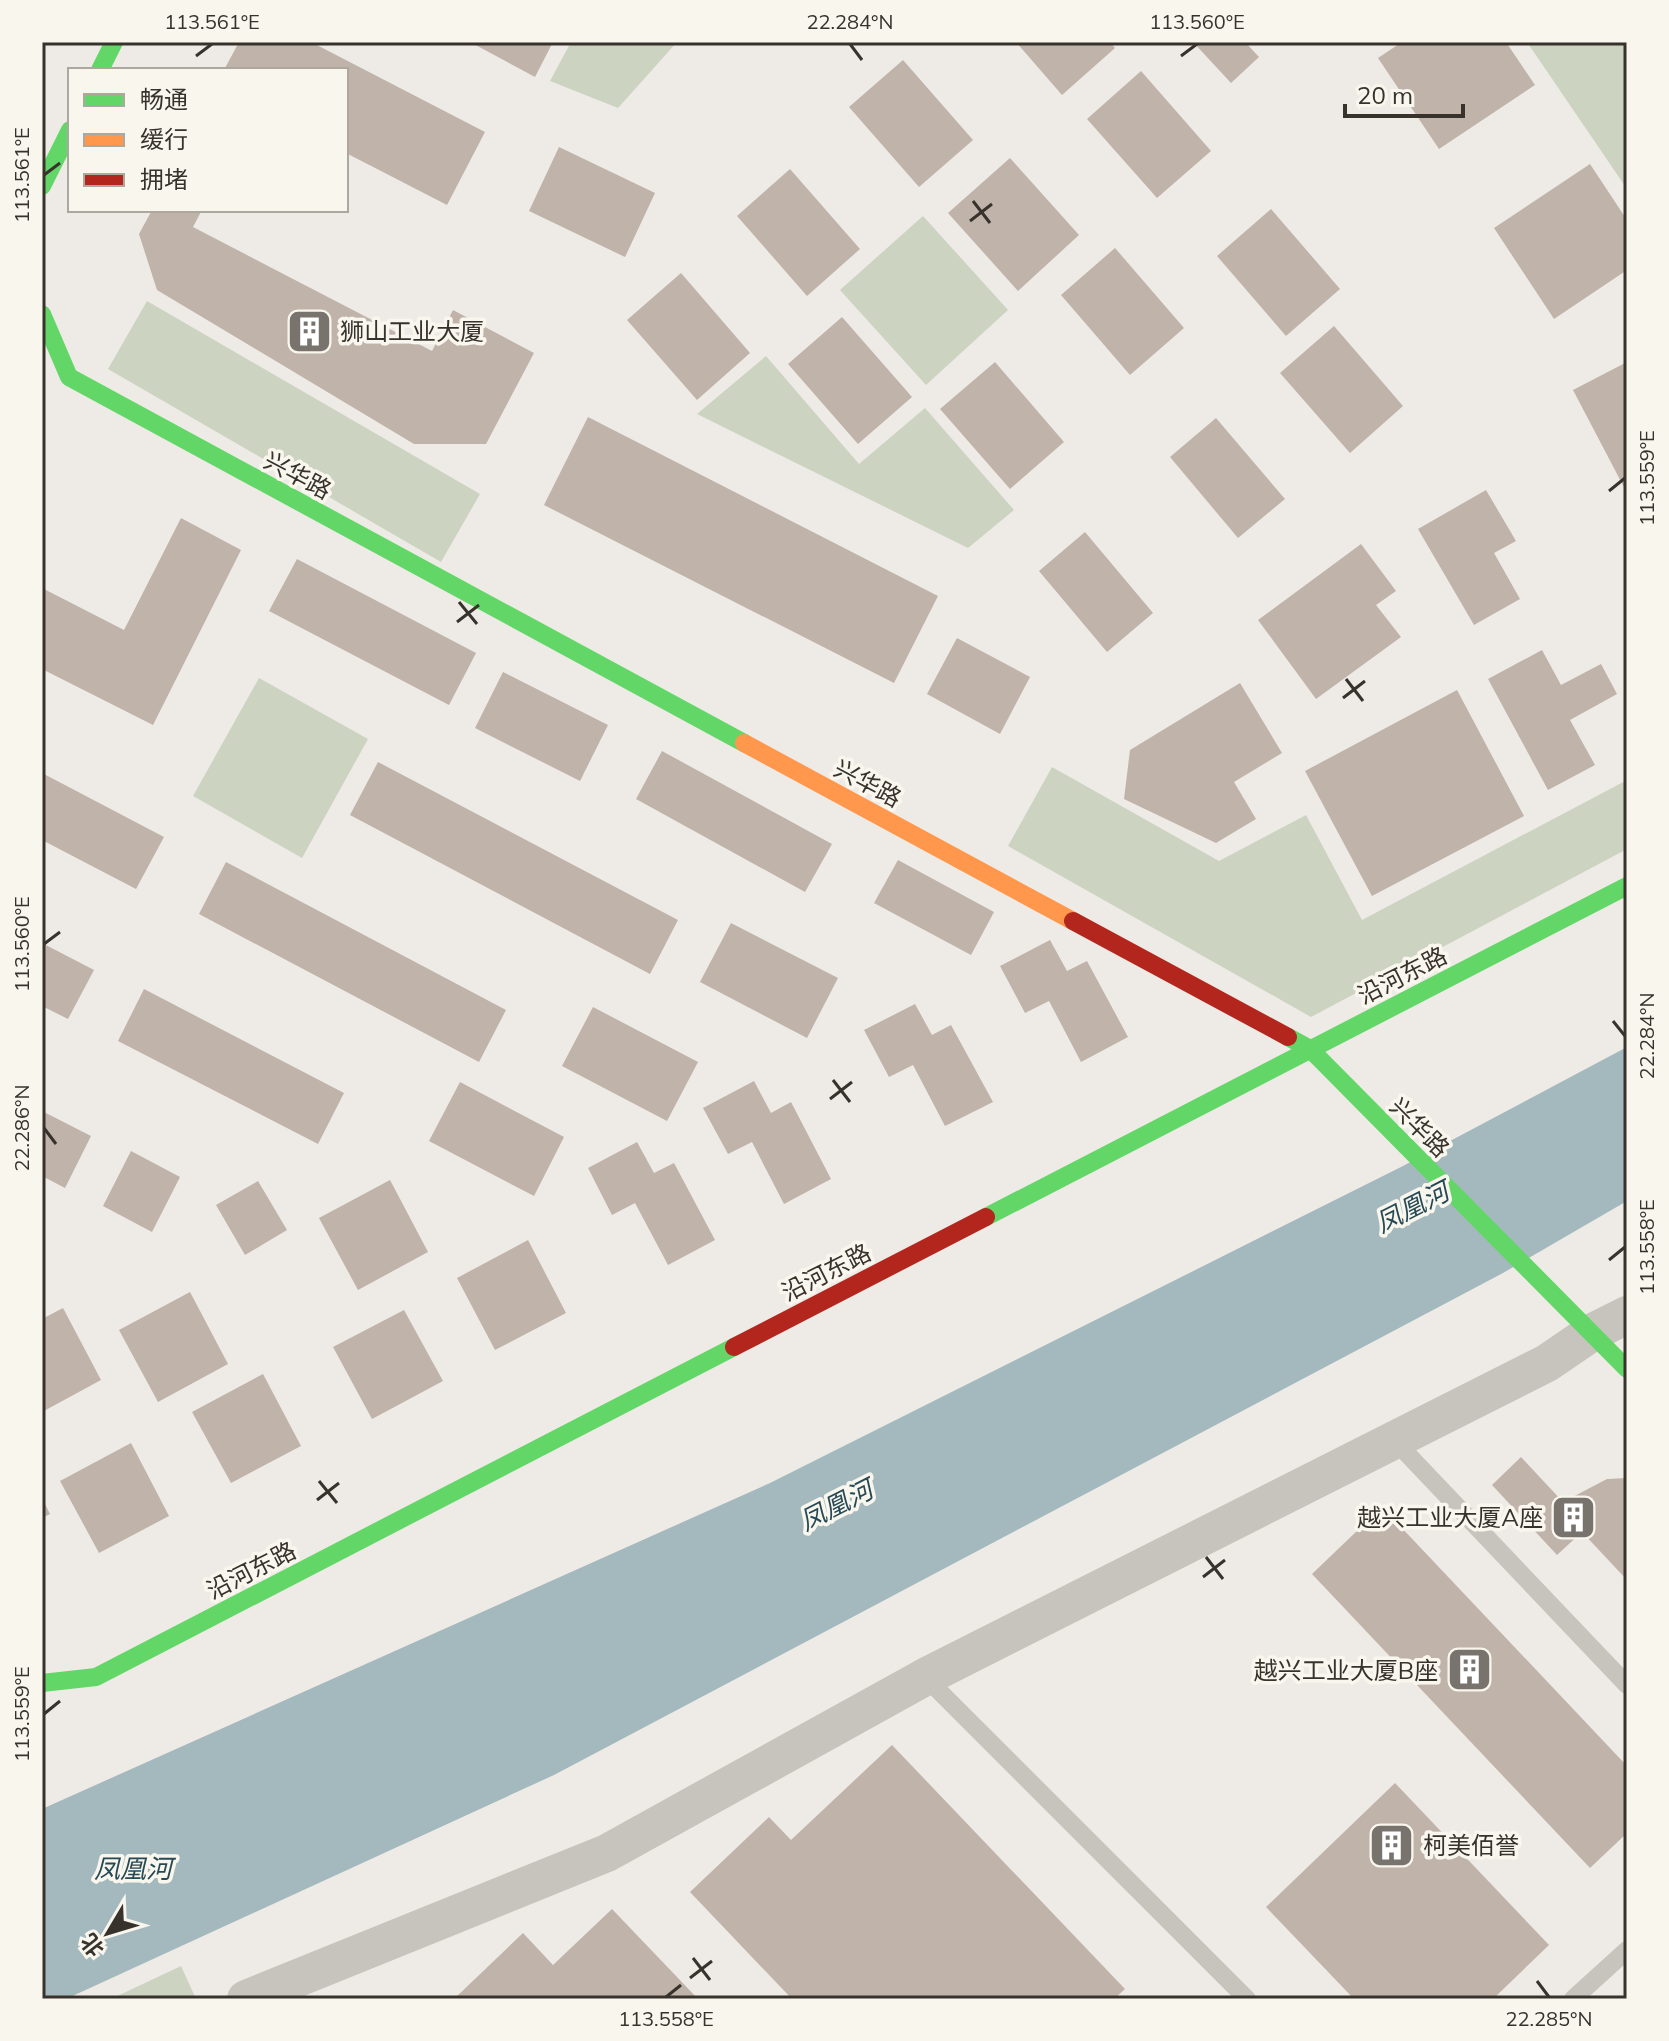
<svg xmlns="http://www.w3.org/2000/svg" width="1669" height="2041" font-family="Mulish,'Noto Sans SC',sans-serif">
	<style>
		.green { fill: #ccd3c1 }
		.water { fill: #a4b9bd }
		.building { fill: #bfb3aa }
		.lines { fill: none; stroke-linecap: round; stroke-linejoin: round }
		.lane { stroke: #c7c4be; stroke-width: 18 }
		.street { stroke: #c7c4be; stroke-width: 38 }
		.fast { stroke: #63d668; stroke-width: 18 }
		.slow { stroke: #ff974d; stroke-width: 18 }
		.jam { stroke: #b3261e; stroke-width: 18 }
		.ticks { fill: none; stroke: #38322c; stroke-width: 3 }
		.labels { text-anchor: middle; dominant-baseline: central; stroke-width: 7; stroke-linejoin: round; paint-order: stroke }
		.poi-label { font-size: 24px; fill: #38322c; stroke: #f9f6ee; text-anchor: start }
		.street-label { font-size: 24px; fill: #38322c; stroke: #f9f6ee }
		.water-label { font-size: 26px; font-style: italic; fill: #264a55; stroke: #f9f6ee }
		.neatline { fill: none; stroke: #38322c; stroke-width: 3 }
		.ticks-label { font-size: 20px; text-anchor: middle; fill: #38322c }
	</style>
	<rect width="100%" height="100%" fill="#eeebe6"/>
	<g class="green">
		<polygon points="571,42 677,42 618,108 550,81"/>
		<polygon points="1527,42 1627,42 1627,189"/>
		<polygon points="923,216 1008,310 926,385 840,290"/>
		<polygon points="147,301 480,494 441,562 108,369"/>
		<polygon points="766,356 859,464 925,408 1014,510 968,548 697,414"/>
		<polygon points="259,678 368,739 302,858 193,796"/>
		<polygon points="1052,767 1219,861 1306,815 1362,920 1627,780 1627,849 1311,1017 1008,846"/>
		<polygon points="181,1966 196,1999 111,1999"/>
	</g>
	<polygon class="water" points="1627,1047 1627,1201 1503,1273 554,1775 66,1999 42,1999 42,1809 770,1483 1401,1167"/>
	<g class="building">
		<polygon points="239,42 311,42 485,132 447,205 346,153 346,70 224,70"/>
		<polygon points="470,42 553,42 535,77"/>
		<polygon points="1016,42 1110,42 1115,48 1062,95"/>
		<polygon points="1193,42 1245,42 1259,57 1231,83"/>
		<polygon points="1402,42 1506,42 1535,85 1439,149 1378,58"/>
		<polygon points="903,60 973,140 919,187 849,107"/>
		<polygon points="1141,71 1211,151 1157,198 1087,119"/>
		<polygon points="559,147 655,193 625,257 529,211"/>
		<polygon points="1010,158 1079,235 1018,291 948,213"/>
		<polygon points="1590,164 1627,220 1627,270 1554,319 1494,228"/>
		<polygon points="790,169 860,249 807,296 737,216"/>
		<polygon points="1271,209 1340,289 1286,336 1217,256"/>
		<polygon points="152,210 202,210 193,227 432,351 453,310 534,353 486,444 414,444 157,290 139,234"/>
		<polygon points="1115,248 1184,328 1130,375 1061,295"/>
		<polygon points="681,273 750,353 697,400 627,320"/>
		<polygon points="842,317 912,397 858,444 788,364"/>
		<polygon points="1334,326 1403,406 1350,453 1280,373"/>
		<polygon points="995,362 1064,442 1010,489 940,409"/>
		<polygon points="1627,362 1627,493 1573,390"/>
		<polygon points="588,417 938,596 894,683 544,505"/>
		<polygon points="1216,418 1285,499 1238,538 1170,457"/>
		<polygon points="1486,490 1516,541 1494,553 1520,599 1474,625 1418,529"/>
		<polygon points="181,518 241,550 153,725 42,669 42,588 124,630"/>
		<polygon points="1085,532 1153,613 1107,652 1039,571"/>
		<polygon points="1361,544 1396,591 1376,605 1401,637 1316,699 1258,620"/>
		<polygon points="297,559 476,653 449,705 269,611"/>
		<polygon points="957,638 1030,677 1000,734 927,694"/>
		<polygon points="1542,650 1561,685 1601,664 1617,694 1570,720 1595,765 1548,790 1488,679"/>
		<polygon points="503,672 608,725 580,781 475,728"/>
		<polygon points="1240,683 1282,753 1234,782 1256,819 1216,843 1124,799 1130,750"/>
		<polygon points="1457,690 1524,816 1372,896 1305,771"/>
		<polygon points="662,751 832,844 805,892 636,799"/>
		<polygon points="378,762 678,920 650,974 350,815"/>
		<polygon points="42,773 164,837 136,889 42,840"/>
		<polygon points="898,860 994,912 971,955 874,903"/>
		<polygon points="226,862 506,1010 479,1062 199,914"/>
		<polygon points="731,923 838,978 807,1038 700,982"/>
		<polygon points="1050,940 1067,971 1087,961 1128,1037 1081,1062 1049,1001 1025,1013 1000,966"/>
		<polygon points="42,943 94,970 68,1019 42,1006"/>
		<polygon points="144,989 344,1093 318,1144 118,1041"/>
		<polygon points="915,1004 932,1035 951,1025 993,1102 945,1126 913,1065 889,1077 864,1030"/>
		<polygon points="593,1007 698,1062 667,1121 562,1066"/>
		<polygon points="754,1081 771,1113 791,1102 831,1179 784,1204 752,1142 728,1154 703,1108"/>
		<polygon points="460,1082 564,1137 534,1196 429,1141"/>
		<polygon points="42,1111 91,1136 65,1188 42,1176"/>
		<polygon points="637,1142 654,1173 674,1163 715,1240 668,1265 635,1203 612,1215 588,1168"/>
		<polygon points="131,1151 180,1177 152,1232 103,1206"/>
		<polygon points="390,1180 428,1252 358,1290 319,1218"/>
		<polygon points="258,1181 287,1230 245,1255 216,1205"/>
		<polygon points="528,1240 566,1313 495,1350 457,1278"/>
		<polygon points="190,1292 228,1364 158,1402 119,1330"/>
		<polygon points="63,1308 101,1380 42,1412 42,1319"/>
		<polygon points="404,1310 443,1381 372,1419 333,1347"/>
		<polygon points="263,1374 301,1446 231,1483 192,1412"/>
		<polygon points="131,1443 169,1516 99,1553 60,1481"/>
		<polygon points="1521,1457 1563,1502 1607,1479 1627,1478 1627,1580 1582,1532 1557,1555 1492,1485"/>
		<polygon points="42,1498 50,1514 42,1518"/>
		<polygon points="1382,1507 1627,1766 1627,1833 1590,1868 1312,1574"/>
		<polygon points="892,1745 1125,1989 1114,1999 792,1999 690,1892 769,1817 791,1840"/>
		<polygon points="1395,1783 1549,1945 1493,1999 1354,1999 1266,1907"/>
		<polygon points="612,1909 698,1999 454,1999 523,1933 553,1965"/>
	</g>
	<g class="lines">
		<g class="lane">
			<polyline points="1394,1440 1627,1685"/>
			<polyline points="925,1677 1247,1999"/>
			<polyline points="1573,1999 1627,1950"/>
		</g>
		<polyline class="street" points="246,1999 607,1853 925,1677 1547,1363 1591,1333 1627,1315"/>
		<g class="fast">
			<polyline points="100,70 114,42"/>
			<polyline points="42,186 70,130"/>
			<polyline points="42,314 69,377 744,743"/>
			<polyline points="1288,1037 1310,1049 1627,1369"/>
			<polyline points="986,1217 1627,886"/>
			<polyline points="42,1683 96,1677 734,1347"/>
		</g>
		<polyline class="slow" points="744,743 1073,921"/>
		<g class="jam">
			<polyline points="1073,921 1288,1037"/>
			<polyline points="734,1347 986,1217"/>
		</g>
	</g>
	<path class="ticks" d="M850,44L862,60M196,56L212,44M1181,56L1197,44M44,175L60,163M973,201L990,223M970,221L992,204M1609,491L1625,478M459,602L477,624M457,622L479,605M1346,679L1363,701M1343,698L1365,681M44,944L60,932M1613,1021L1625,1036M833,1080L850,1102M830,1099L852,1082M44,1128L56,1144M1609,1260L1625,1247M319,1481L337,1503M317,1500L339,1483M1206,1557L1223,1579M1203,1577L1225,1560M44,1714L60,1701M693,1958L710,1980M690,1978L712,1961M1537,1981L1549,1997M666,1997L681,1985"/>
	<defs>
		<symbol id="building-square" viewBox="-11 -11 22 22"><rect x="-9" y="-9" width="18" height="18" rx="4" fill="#78736d" stroke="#f9f6ee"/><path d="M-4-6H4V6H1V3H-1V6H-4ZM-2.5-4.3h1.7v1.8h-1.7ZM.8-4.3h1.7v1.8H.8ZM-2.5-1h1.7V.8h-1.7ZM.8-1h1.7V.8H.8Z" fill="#fff"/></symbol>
	</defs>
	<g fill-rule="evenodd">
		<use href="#building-square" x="284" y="306" width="51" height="51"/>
		<use href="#building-square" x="1548" y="1492" width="51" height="51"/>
		<use href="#building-square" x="1444" y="1644" width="51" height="51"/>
		<use href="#building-square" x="1366" y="1820" width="51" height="51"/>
	</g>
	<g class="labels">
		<g class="poi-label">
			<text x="340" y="331">狮山工业大厦</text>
			<text x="1543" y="1517" text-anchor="end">越兴工业大厦A座</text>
			<text x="1438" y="1670" text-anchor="end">越兴工业大厦B座</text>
			<text x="1423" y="1845">柯美佰誉</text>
		</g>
		<g class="street-label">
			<text transform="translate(298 475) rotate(28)">兴华路</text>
			<text transform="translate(868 783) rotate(28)">兴华路</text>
			<text transform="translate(1402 975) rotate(-27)">沿河东路</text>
			<text transform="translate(1420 1127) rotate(45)">兴华路</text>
			<text transform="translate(826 1272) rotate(-27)">沿河东路</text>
			<text transform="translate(251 1570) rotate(-27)">沿河东路</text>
		</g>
		<g class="water-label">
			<text transform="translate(1412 1207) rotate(-27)">凤凰河</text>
			<text transform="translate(836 1505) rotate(-27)">凤凰河</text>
			<text x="133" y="1868">凤凰河</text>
		</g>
	</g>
	<rect width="1669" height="2041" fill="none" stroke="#f9f6ee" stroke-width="88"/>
	<rect x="68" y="68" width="280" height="144" fill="#f9f6ee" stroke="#aca8a0" stroke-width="2"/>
	<rect x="84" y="94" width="40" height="12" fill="#63d668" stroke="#aca8a0" stroke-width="2"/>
	<text x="140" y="108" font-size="24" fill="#38322c">畅通</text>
	<rect x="84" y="134" width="40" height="12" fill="#ff974d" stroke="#aca8a0" stroke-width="2"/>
	<text x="140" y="148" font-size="24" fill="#38322c">缓行</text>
	<rect x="84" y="174" width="40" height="12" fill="#b3261e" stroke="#aca8a0" stroke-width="2"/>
	<text x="140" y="188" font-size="24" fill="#38322c">拥堵</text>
	<g transform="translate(108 1933) rotate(232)" stroke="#f9f6ee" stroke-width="6" paint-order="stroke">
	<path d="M0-6L14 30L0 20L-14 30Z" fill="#38322c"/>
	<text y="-12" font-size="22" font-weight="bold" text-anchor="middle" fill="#38322c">北</text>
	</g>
	<path d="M1345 104v12h118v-12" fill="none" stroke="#38322c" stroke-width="4"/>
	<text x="1357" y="104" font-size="24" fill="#38322c" stroke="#f9f6ee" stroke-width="6" paint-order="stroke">20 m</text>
	<rect x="44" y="44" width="1581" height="1953" class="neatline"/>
	<g class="ticks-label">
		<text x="212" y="29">113.561°E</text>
		<text x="850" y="29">22.284°N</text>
		<text x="1197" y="29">113.560°E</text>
		<text transform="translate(22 175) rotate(-90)" y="7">113.561°E</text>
		<text transform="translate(1647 478) rotate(-90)" y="7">113.559°E</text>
		<text transform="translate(22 944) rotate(-90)" y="7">113.560°E</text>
		<text transform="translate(1647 1036) rotate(-90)" y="7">22.284°N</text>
		<text transform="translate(22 1128) rotate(-90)" y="7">22.286°N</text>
		<text transform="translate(1647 1247) rotate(-90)" y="7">113.558°E</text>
		<text transform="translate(22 1714) rotate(-90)" y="7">113.559°E</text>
		<text x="666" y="2026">113.558°E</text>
		<text x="1549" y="2026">22.285°N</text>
	</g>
</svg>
